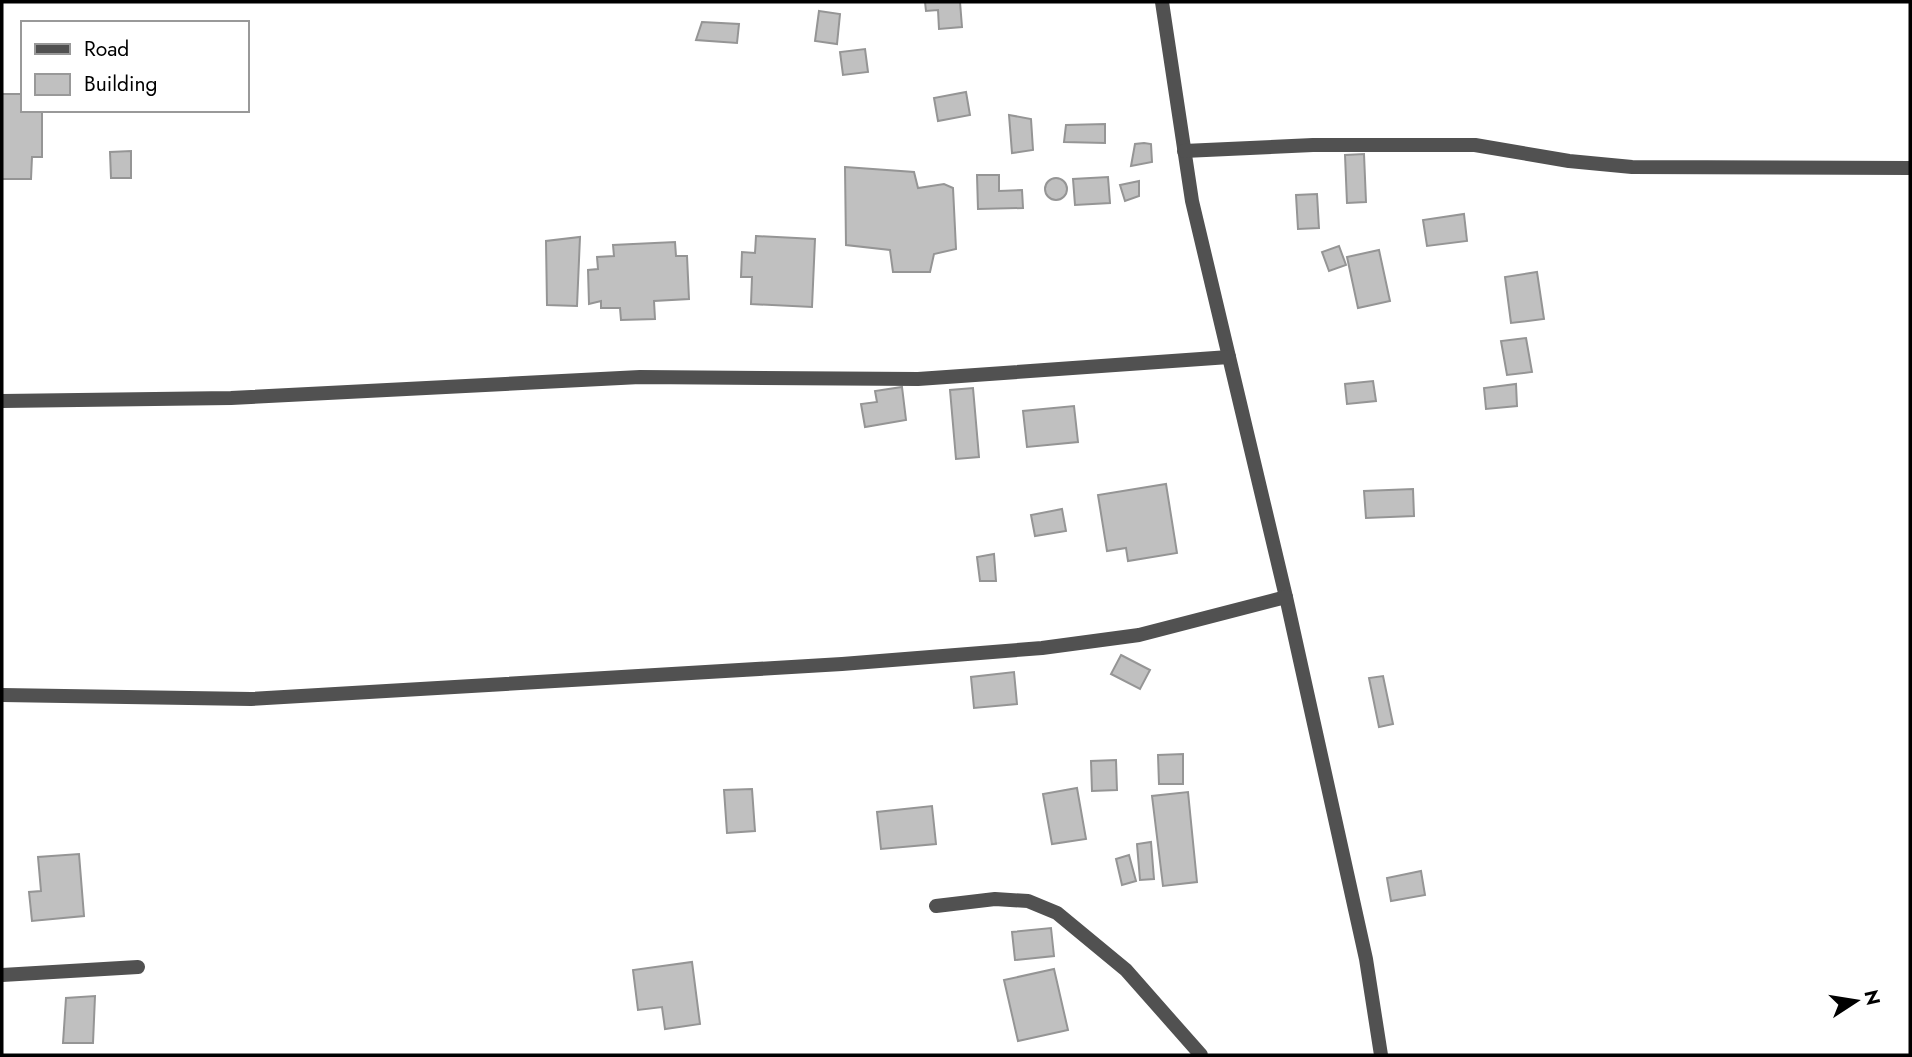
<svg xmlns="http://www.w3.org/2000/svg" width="1912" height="1057" font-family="Jost,sans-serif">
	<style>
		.building { fill: #c0c0c0; stroke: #959595; stroke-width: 2 }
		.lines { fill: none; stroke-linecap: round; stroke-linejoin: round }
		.street { stroke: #515151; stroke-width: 14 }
	</style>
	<rect width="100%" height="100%" fill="#fff"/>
	<g class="building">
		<polygon points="925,2 960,2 962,27 939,29 938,10 926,11"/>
		<polygon points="819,11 840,14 837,44 815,41"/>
		<polygon points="702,22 739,24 737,43 696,40"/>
		<polygon points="865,49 868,72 843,75 840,52"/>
		<polygon points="966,92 970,115 938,121 934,98"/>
		<polygon points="2,94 23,94 23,110 42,110 42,157 32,157 31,179 2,179"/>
		<polygon points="1009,115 1031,119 1033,150 1012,153"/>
		<polygon points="1105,124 1105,143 1064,142 1066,125"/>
		<polygon points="1144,143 1151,144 1152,162 1131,166 1135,144"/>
		<polygon points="131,151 131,178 111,178 110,152"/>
		<polygon points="1364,154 1366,202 1347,203 1345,155"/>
		<polygon points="845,167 914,172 918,188 944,184 953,188 956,249 934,254 930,272 893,272 890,250 846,245"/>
		<polygon points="977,175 999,175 999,191 1022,190 1023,208 978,209"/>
		<polygon points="1108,177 1110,203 1075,205 1073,179"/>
		<circle cx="1056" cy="189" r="11"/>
		<polygon points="1139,181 1139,196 1125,201 1120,185"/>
		<polygon points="1317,194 1319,228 1298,229 1296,195"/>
		<polygon points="1464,214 1467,241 1427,246 1423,220"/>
		<polygon points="756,236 815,239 812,307 751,304 752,277 741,277 742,252 755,253"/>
		<polygon points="580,237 577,306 547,305 546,241"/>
		<polygon points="675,242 676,256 687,256 689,299 654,301 655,319 621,320 620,308 601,308 601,301 589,304 588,270 598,269 597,257 614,256 613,245"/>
		<polygon points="1339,246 1346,265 1329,271 1322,252"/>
		<polygon points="1379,250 1390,301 1358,308 1347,257"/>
		<polygon points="1537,272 1544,319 1511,323 1505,277"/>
		<polygon points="1526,338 1532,372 1507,375 1501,341"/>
		<polygon points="1373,381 1376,401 1347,404 1345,384"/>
		<polygon points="1516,384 1517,406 1486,409 1484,388"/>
		<polygon points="902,387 906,420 865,427 861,404 877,402 875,391"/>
		<polygon points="973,388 979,457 956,459 950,390"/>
		<polygon points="1074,406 1078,442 1027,447 1023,411"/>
		<polygon points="1166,484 1177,553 1128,561 1126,548 1107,551 1098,495"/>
		<polygon points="1413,489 1414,516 1366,518 1364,491"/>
		<polygon points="1062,509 1066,531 1035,536 1031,515"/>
		<polygon points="994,554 996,581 980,581 977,557"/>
		<polygon points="1121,655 1150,670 1140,689 1111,674"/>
		<polygon points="1014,672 1017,704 974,708 971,677"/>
		<polygon points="1383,676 1393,724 1379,727 1369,678"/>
		<polygon points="1183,754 1183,784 1159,784 1158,755"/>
		<polygon points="1116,760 1117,790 1092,791 1091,761"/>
		<polygon points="1077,788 1086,839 1052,844 1043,794"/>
		<polygon points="752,789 755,831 727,833 724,790"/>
		<polygon points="1188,792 1197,882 1163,886 1152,796"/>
		<polygon points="932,806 936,844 881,849 877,812"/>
		<polygon points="1151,842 1154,879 1140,880 1137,844"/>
		<polygon points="79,854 84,916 32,921 29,892 41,891 38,857"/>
		<polygon points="1129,855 1136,881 1122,885 1116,859"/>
		<polygon points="1421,871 1425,895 1391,901 1387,878"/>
		<polygon points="1051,928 1054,956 1015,960 1012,932"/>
		<polygon points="692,962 700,1024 665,1029 662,1007 638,1010 633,970"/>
		<polygon points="1054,969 1068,1030 1018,1041 1004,980"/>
		<polygon points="95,996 93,1043 63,1043 66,998"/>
	</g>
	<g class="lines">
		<g class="street">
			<polyline points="1162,2 1192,201 1286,597 1366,959 1381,1055"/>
			<polyline points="1184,151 1313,145 1475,145 1569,161 1632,167 1910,168"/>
			<polyline points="2,401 231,398 640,377 918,379 1229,357"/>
			<polyline points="2,695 251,699 842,664 1042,648 1139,635 1286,597"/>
			<polyline points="936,906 995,899 1028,901 1057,913 1126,970 1201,1055"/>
			<polyline points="2,975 138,967"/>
		</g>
	</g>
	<rect width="1912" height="1057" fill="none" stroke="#000000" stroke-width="7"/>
	<rect x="21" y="21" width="228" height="91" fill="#ffffff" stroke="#999999" stroke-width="2"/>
	<rect x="35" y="44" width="35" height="10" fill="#515151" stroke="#999999" stroke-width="2"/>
	<text x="84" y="56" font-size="21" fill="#000000">Road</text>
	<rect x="35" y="74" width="35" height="21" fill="#c0c0c0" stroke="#999999" stroke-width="2"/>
	<text x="84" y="91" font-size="21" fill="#000000">Building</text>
	<g transform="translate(1856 1001) rotate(78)" stroke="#ffffff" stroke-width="5" paint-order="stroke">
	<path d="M0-5L12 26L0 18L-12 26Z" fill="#000000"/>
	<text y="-10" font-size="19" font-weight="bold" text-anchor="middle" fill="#000000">N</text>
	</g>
</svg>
